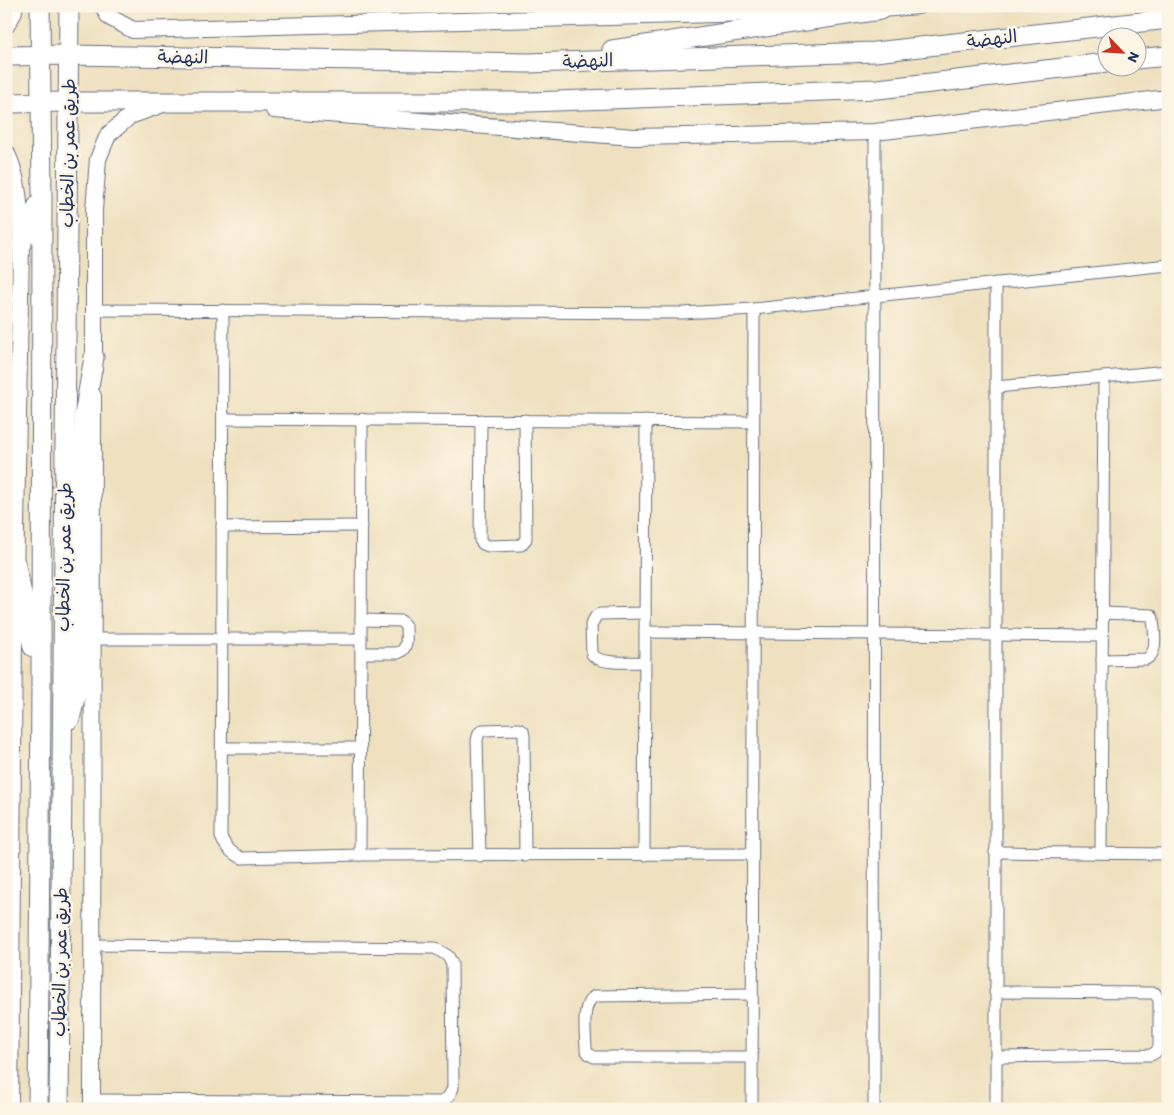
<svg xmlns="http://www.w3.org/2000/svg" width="1174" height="1115" font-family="Itim,'Playpen Sans Arabic',sans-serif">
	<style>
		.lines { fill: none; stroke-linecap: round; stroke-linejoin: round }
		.street-casing { stroke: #656d80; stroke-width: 13 }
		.secondary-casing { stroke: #656d80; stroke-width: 18 }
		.primary-casing { stroke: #656d80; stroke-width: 21 }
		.street { stroke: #fff; stroke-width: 11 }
		.secondary { stroke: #fff; stroke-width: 16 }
		.primary { stroke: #fff; stroke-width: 19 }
		.labels { text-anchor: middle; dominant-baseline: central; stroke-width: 5; stroke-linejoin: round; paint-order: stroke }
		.street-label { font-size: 18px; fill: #1b2f5e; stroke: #fcf5e5 }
	</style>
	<rect width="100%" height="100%" fill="#fcf5e5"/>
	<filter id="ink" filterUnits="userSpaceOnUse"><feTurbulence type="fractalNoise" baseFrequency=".02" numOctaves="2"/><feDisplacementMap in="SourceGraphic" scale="10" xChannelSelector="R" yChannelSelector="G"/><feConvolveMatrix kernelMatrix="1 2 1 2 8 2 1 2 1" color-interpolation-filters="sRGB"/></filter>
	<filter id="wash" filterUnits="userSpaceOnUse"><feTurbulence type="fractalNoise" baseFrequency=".0096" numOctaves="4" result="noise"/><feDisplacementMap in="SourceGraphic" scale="20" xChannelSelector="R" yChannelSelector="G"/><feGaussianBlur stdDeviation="1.12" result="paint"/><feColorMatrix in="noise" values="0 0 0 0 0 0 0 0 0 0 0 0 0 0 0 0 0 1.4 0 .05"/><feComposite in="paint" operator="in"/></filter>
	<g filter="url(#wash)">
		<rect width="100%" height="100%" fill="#efe1c0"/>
	</g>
	<g filter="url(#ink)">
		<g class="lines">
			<defs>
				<g id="street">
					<polyline points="94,310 682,313 754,309 1168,265"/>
					<path d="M223,310L221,837C226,848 231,853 242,858L360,855L752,854"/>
					<polyline points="6,318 19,318"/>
					<polyline points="996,387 1168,371"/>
					<polyline points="223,419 753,422"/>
					<polyline points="481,420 480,540 483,544 488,546 521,545 526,539 525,420"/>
					<polyline points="222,527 362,526"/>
					<polyline points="645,632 1103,636"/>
					<polyline points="93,639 361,639"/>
					<path d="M361,653H398C409,649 406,637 406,627L401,621L361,620"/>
					<path d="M1102,660L1146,659C1159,653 1154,631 1153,619L1151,615L1103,613"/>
					<path d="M644,662C632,662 599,665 592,654L591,625L596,616L600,614L645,613"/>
					<polyline points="222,748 361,748"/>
					<polyline points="995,852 1168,854"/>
					<polyline points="1101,853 1104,377"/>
					<polyline points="360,855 362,419"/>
					<polyline points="644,855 646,421"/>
					<polyline points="480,856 477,740 479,733 483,730 519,729 523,731 524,736 525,856"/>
					<polyline points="995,992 1155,993 1159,1000 1159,1047 1156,1052 1151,1055 996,1057"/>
					<path d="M752,1057H594L589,1054L586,1050C586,1035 580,1004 595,996L752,994"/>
					<polyline points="92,1100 442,1102 449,1096 453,1088 452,963 448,956 435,948 92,945"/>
					<polyline points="752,1109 754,309"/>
					<polyline points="874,1109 875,132"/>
					<polyline points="996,1109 996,283"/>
				</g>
				<g id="secondary">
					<polyline points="103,6 109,17 133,30 826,11"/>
					<polyline points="868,10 918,6"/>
					<polyline points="6,26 13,14 15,6"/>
					<polyline points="274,110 634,137 875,132 1168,98"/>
					<path d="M6,152C20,179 20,213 21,244L14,640L10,1109"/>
					<polyline points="94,369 94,210 98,159 108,135 130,116 163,104"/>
					<polyline points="92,1109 93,396"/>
				</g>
				<g id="primary">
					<polyline points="612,50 880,10"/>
					<polyline points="6,56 69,55 528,63 875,52 1168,19"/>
					<polyline points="1136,59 1168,56"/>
					<polyline points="6,103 68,102 530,102 878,89 1106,63"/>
					<polyline points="21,244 38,205"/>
					<polyline points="16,565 33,647"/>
					<polyline points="70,719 77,690 84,416 94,357"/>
					<polyline points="38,1109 41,684 42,197 40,6"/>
					<polyline points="59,1109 69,6"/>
				</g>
			</defs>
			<use href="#street" class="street-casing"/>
			<use href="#secondary" class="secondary-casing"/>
			<use href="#primary" class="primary-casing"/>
			<use href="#street" class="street"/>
			<use href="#secondary" class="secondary"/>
			<use href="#primary" class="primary"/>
		</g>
	</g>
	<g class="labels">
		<g class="street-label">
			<text transform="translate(992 39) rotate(-7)">النهضة</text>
			<text transform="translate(183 57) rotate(1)">النهضة</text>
			<text transform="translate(588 61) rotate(-2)">النهضة</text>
			<text transform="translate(68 153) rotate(-89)">طريق عمر بن الخطاب</text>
			<text transform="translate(64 557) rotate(-89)">طريق عمر بن الخطاب</text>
			<text transform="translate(60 962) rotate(-89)">طريق عمر بن الخطاب</text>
		</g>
	</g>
	<rect width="1174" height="1115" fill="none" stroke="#fcf5e5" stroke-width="25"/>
	<g transform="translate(1122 52) rotate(115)"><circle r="24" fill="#fcf5e5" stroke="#a2a6af"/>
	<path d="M0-4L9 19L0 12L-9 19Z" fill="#c8321e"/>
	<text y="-8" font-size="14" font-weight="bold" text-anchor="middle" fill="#1b2f5e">N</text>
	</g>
</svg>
